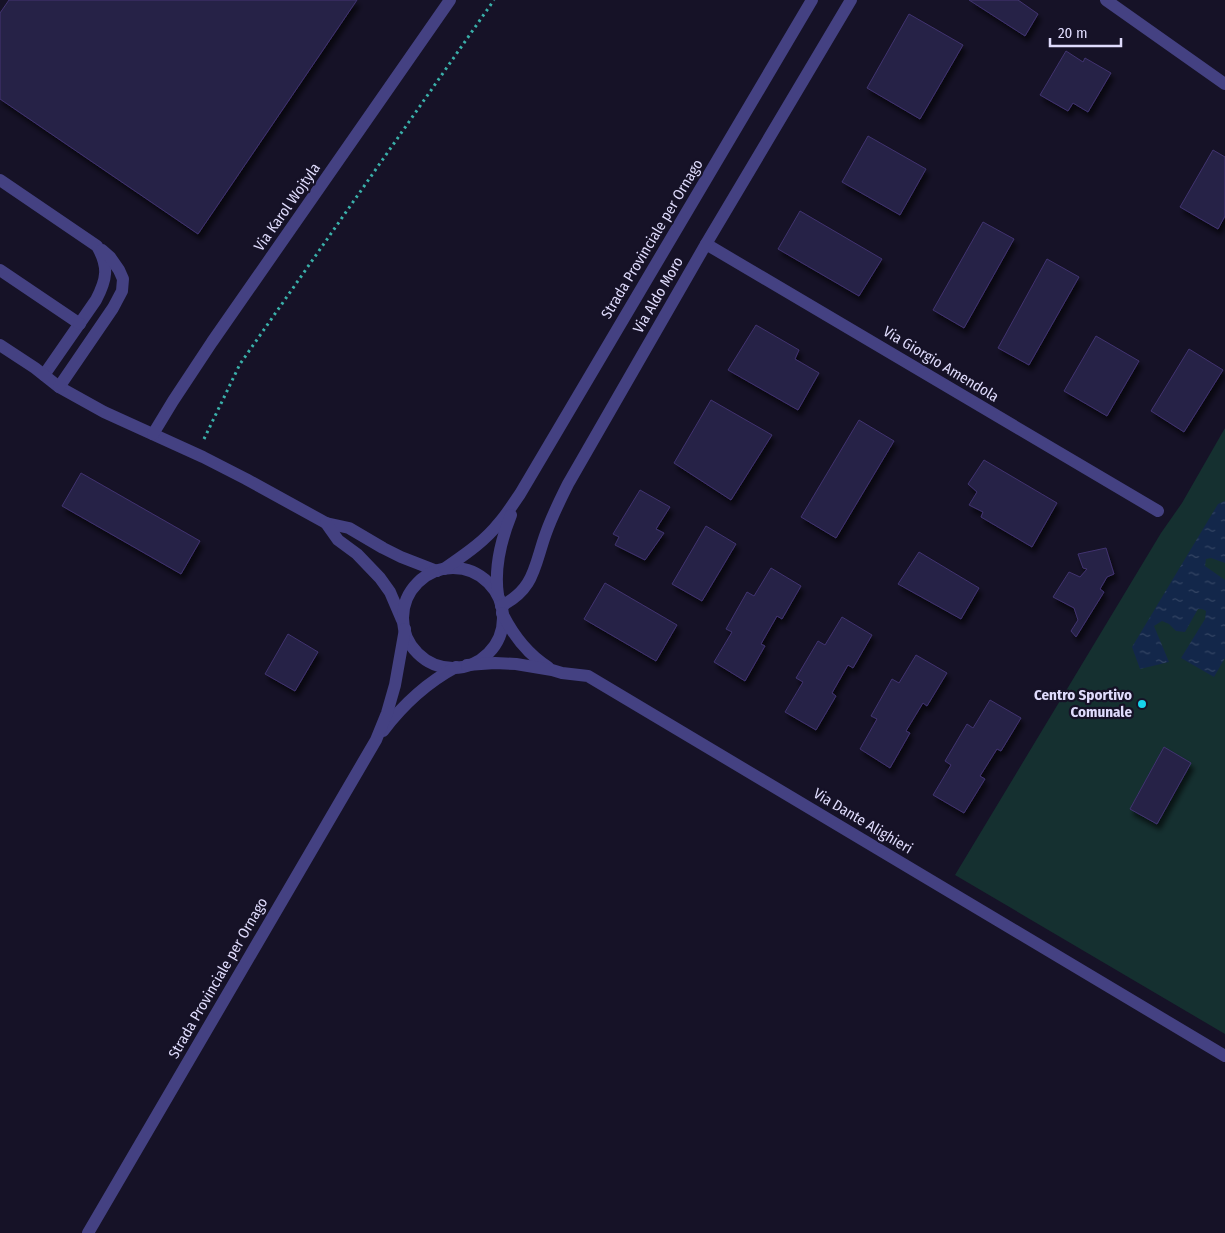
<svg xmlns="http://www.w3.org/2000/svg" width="1225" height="1233" font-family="'Fira Sans Condensed',sans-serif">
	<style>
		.pitch { fill: #153030 }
		.water { fill: url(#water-ripples) }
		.building { fill: #282046; stroke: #403470; filter: url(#shadow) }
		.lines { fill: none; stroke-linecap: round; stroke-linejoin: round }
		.path { stroke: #3ab0aa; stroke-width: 3; stroke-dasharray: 2.5 4; stroke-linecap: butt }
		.minor { stroke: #444182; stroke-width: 12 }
		.poi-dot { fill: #17d4ec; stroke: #161227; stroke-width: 2 }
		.labels { text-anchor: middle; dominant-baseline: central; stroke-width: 4.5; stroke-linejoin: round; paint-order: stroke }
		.street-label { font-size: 15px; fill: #dfdbfc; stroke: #161227 }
		.poi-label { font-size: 15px; font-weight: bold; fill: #dfdbfc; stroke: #161227; text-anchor: end }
	</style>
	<defs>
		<pattern id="water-ripples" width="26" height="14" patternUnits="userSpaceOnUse" patternTransform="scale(1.25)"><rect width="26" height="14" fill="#13274a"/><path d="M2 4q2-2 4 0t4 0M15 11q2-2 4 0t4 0" fill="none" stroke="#354665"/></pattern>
		<filter id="shadow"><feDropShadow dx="3" dy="5.5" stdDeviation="2.5" flood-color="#0009"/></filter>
	</defs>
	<rect width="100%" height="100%" fill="#161227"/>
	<polygon class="pitch" points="1225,428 1225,1034 955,875 1161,533 1182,503"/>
	<polygon class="water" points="1225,501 1225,563 1211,558 1206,559 1205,566 1225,580 1225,658 1214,677 1181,658 1205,619 1206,611 1202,609 1198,609 1185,632 1176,631 1169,624 1162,621 1154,626 1169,662 1140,669 1132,647 1218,504"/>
	<g class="building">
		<polygon points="9,0 357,0 198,234 0,99 0,13"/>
		<polygon points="969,0 1018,0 1038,14 1025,36"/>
		<polygon points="909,14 963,45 920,119 867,88"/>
		<polygon points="1066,51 1083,62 1085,58 1111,73 1088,112 1073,103 1068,111 1040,95"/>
		<polygon points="868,136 926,169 900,215 842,182"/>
		<polygon points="1213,150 1225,157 1225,216 1218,229 1180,207"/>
		<polygon points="800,211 882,259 859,296 778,249"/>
		<polygon points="983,222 1014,239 964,328 933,310"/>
		<polygon points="1047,259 1079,277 1029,365 998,348"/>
		<polygon points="756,325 799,350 795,359 819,373 798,410 728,370"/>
		<polygon points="1096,336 1139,361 1107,416 1064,391"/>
		<polygon points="1189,349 1223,370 1184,432 1151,411"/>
		<polygon points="711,400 772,435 731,500 674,463"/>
		<polygon points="859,420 894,441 836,538 801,517"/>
		<polygon points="984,460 1057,503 1032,547 981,517 983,512 969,505 977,492 968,484"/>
		<polygon points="81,473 200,541 181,574 62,506"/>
		<polygon points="640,490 670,507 656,529 664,533 645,560 615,545 619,537 613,534"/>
		<polygon points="706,526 736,544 702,601 672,584"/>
		<polygon points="1106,548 1114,574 1107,577 1100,589 1104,592 1076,637 1071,631 1078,620 1074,608 1053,597 1069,572 1080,577 1087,569 1083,568 1078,554"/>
		<polygon points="919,552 979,588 961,619 898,584"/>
		<polygon points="771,568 801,586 782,619 777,616 761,644 765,646 745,681 714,662 732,632 726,629 747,592 754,596"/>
		<polygon points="605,583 677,625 656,661 584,619"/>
		<polygon points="842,617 872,635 853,668 848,665 832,693 836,696 816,730 785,712 803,682 796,678 818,641 825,645"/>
		<polygon points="288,634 318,652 295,691 265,674"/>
		<polygon points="916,655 947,673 927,706 923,703 906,731 910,733 890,768 860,749 877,719 871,716 892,679 899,683"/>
		<polygon points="990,700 1021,718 1001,751 997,749 980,776 985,779 964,813 933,795 951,765 945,761 967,724 973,728"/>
		<polygon points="1164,747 1191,763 1157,824 1130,809"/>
	</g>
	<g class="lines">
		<polyline class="path" points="204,439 240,364 494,0"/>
		<g class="minor">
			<polyline points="1106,0 1225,84"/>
			<path d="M0,180L97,246C109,267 107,279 96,300L44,375"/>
			<polyline points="706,244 1158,511"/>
			<polyline points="0,270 80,324"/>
			<polyline points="0,345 35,368 59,387 104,412 203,457 246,479 326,523 349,528 383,548 401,557 437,571"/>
			<polyline points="59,387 113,308 122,291 123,279 119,270 110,257 102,250"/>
			<polyline points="153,434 173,401 212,342 450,0"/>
			<polyline points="326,523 338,540 357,554 380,578 390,592 402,620"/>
			<circle cx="453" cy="618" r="50"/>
			<path d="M444,569C464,555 484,542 499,523C507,514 513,504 520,494L812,0"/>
			<path d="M498,595C494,568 501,540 511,515"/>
			<path d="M501,606C535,589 534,566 546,533C552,516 560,500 568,484L706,244L851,0"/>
			<path d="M502,613C513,635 527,654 548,667"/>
			<polyline points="467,665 495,663 516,664 552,670 562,673 588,676 1225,1056"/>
			<path d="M383,731C402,706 428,682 456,667"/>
			<polyline points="88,1233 376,740 387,713 395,685 405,629"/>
		</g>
	</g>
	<circle class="poi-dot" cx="1142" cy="704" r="5"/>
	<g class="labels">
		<g class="street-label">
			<text transform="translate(287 207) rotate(-55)">Via Karol Wojtyla</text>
			<text transform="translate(652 239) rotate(-59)">Strada Provinciale per Ornago</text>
			<text transform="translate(658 295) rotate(-60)">Via Aldo Moro</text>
			<text transform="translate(941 364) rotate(31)">Via Giorgio Amendola</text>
			<text transform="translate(863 821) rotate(31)">Via Dante Alighieri</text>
			<text transform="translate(218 978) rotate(-60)">Strada Provinciale per Ornago</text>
		</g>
		<g class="poi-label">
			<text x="1132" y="695">Centro Sportivo<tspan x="1132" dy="17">Comunale</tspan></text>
		</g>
	</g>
	<path d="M1050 38v8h71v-8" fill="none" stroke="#dfdbfc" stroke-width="2.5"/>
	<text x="1058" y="38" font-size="15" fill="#dfdbfc" stroke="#161227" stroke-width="4" paint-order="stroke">20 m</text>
</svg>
